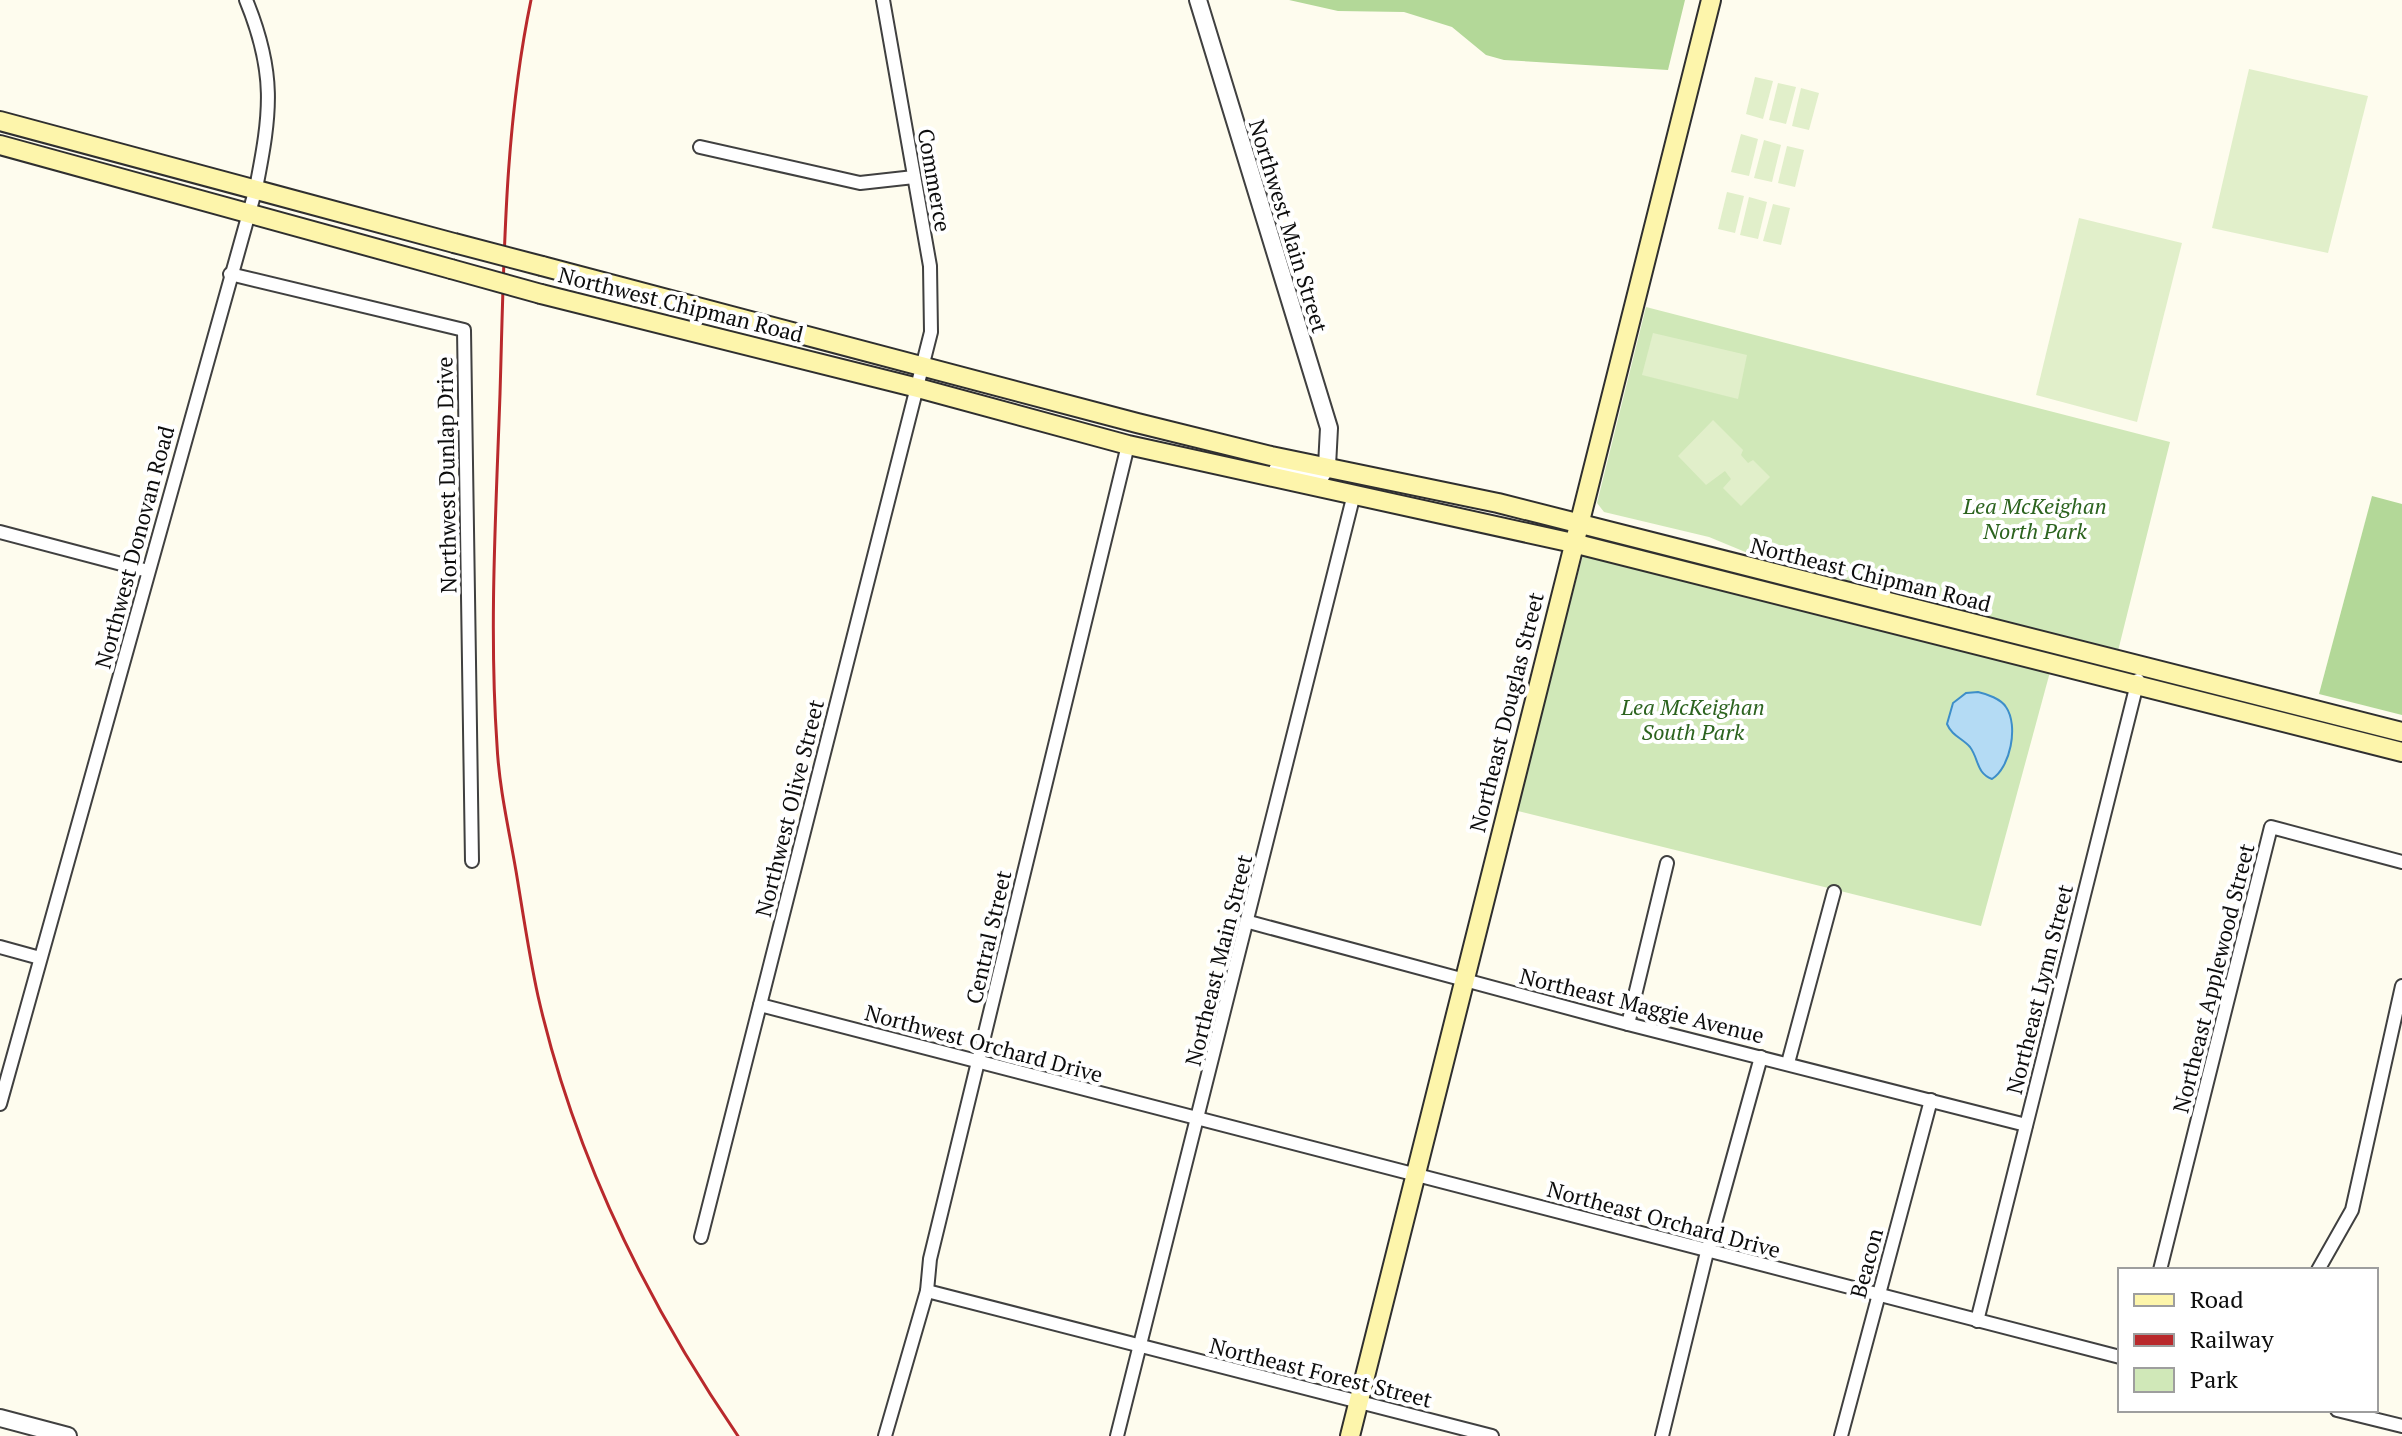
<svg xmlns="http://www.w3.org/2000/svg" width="2402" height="1436" font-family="'PT Serif',serif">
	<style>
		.green { fill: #d0e8b8 }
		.forest { fill: #b3d898 }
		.pitch { fill: #e1efca }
		.water { fill: #b4dbf4; stroke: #3d8ec9; stroke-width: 2 }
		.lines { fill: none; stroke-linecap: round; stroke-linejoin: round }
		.minor-casing { stroke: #404040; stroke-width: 16 }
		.tertiary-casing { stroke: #404040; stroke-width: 20 }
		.secondary-casing { stroke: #2f2f2f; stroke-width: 22 }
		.minor { stroke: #fff; stroke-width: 12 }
		.tertiary { stroke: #fff; stroke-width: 16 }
		.secondary { stroke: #fdf5ab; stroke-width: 18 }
		.rail { stroke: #b9292c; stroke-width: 3 }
		.secondary-bridge-casing { stroke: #2f2f2f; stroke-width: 22; stroke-linecap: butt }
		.secondary-bridge { stroke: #fdf5ab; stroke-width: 18 }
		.labels { text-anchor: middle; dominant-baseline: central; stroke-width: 8; stroke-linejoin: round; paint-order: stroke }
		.street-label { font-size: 22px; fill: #0d0d0d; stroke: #fff }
		.park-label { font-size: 22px; font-style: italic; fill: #2c631f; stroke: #fff }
	</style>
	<rect width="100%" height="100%" fill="#fefcee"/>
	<g class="green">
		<polygon points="1646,307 2170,442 2118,651 1755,556 1709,537 1604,512 1597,503"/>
		<polygon points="1583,555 2050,672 1981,926 1514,810"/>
	</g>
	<g class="forest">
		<polygon points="1289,0 1685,0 1668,70 1504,60 1486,55 1452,27 1404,12 1338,11"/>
		<polygon points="2372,496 2402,504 2402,715 2319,694"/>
	</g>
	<g class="pitch">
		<polygon points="2249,69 2368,96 2328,253 2212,228"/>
		<polygon points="1755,77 1773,81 1763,119 1746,114"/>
		<polygon points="1778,83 1796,87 1786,124 1769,120"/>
		<polygon points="1801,88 1819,93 1809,130 1792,126"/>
		<polygon points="1741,134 1758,139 1749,176 1731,172"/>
		<polygon points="1764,140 1781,145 1772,182 1754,178"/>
		<polygon points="1787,146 1804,150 1795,187 1778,183"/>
		<polygon points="1727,192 1744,196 1735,233 1718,229"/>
		<polygon points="1749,197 1767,202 1758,239 1740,235"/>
		<polygon points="1773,204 1790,208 1781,245 1763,241"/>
		<polygon points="2079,218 2182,243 2137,422 2036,395"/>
		<polygon points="1653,333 1747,355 1738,399 1642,375"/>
		<polygon points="1713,420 1743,450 1741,455 1748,463 1753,460 1770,477 1741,506 1723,488 1731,479 1725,471 1706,485 1678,456"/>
	</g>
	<path class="water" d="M1978,692C1987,694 2001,699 2006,707C2019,726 2010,768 1992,779C1976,773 1979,759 1970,747C1962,738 1952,736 1947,724L1953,703L1966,693Z"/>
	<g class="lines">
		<defs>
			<g id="minor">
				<polyline points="700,147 860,183 914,177"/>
				<polyline points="230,274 464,330 472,861"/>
				<polyline points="0,532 148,571"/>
				<polyline points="1249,922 1628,1024 2026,1125"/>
				<polyline points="0,947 40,958"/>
				<polyline points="760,1005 2120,1357"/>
				<polyline points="1628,1024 1667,863"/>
				<polyline points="1788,1063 1834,892"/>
				<path d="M0,1104L256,188C271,112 276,73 246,0"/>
				<polyline points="701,1237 931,332 930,266 883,0"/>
				<polyline points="2160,1270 2271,827 2402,862"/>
				<polyline points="2318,1270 2352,1210 2402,986"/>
				<polyline points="927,1291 1492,1436"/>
				<polyline points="1977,1321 2138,680"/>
				<polyline points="2337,1410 2402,1426"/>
				<polyline points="885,1436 927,1291 930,1259 1128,445"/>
				<polyline points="1117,1436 1354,494"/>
				<polyline points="1662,1436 1707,1252 1761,1057"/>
				<polyline points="1841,1436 1931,1100"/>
			</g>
			<g id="tertiary">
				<polyline points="1198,0 1329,428 1327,466 1321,476 1277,470"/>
				<polyline points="0,1418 68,1436"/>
			</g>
			<g id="secondary">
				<polyline points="0,121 454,243"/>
				<polyline points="0,145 451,269"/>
				<polyline points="542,266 1137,423 1271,456 1498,503 2402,732"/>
				<polyline points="541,294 918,388 1128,445 1573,543 2402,752"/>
				<polyline points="1350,1436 1711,0"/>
			</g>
		</defs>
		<use href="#minor" class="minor-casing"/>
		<use href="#tertiary" class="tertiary-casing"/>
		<use href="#secondary" class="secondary-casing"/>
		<use href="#minor" class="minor"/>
		<use href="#tertiary" class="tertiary"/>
		<use href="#secondary" class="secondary"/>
		<path class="rail" d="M531,0C504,130 504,262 500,394C496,511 489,629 497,745C499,787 509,830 516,871C523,913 529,955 538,996C574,1154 647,1303 738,1436"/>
		<defs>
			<g id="secondary-bridge">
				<polyline points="454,243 542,266"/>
				<polyline points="451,269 541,294"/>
			</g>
		</defs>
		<use href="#secondary-bridge" class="secondary-bridge-casing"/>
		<use href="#secondary-bridge" class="secondary-bridge"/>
	</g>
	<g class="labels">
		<g class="street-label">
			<text transform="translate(935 180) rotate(80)">Commerce</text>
			<text transform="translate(1289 226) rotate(73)">Northwest Main Street</text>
			<text transform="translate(681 304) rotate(14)">Northwest Chipman Road</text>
			<text transform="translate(446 475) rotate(-91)">Northwest Dunlap Drive</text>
			<text transform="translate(134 547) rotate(-75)">Northwest Donovan Road</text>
			<text transform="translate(1871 574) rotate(14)">Northeast Chipman Road</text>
			<text transform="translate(1506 712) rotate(-76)">Northeast Douglas Street</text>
			<text transform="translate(789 808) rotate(-76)">Northwest Olive Street</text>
			<text transform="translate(988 937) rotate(-77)">Central Street</text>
			<text transform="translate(1218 960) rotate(-76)">Northeast Main Street</text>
			<text transform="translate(2213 978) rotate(-76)">Northeast Applewood Street</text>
			<text transform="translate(2039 989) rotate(-76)">Northeast Lynn Street</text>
			<text transform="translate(1642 1005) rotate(14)">Northeast Maggie Avenue</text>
			<text transform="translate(984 1043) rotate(15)">Northwest Orchard Drive</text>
			<text transform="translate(1664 1219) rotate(15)">Northeast Orchard Drive</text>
			<text transform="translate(1866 1263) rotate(-75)">Beacon</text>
			<text transform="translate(1321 1372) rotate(14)">Northeast Forest Street</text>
		</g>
		<g class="park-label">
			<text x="2035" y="505">Lea McKeighan<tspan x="2035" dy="25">North Park</tspan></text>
			<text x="1693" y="706">Lea McKeighan<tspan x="1693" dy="25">South Park</tspan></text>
		</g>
	</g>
	<rect x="2118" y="1268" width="260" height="144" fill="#ffffff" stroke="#9e9e9e" stroke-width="2"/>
	<rect x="2134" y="1294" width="40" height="12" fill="#fdf5ab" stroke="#9e9e9e" stroke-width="2"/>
	<text x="2190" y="1308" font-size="24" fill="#0d0d0d">Road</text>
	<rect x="2134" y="1334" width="40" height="12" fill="#b9292c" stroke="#9e9e9e" stroke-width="2"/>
	<text x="2190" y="1348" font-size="24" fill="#0d0d0d">Railway</text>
	<rect x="2134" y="1368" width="40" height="24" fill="#d0e8b8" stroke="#9e9e9e" stroke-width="2"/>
	<text x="2190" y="1388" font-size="24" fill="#0d0d0d">Park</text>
</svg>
